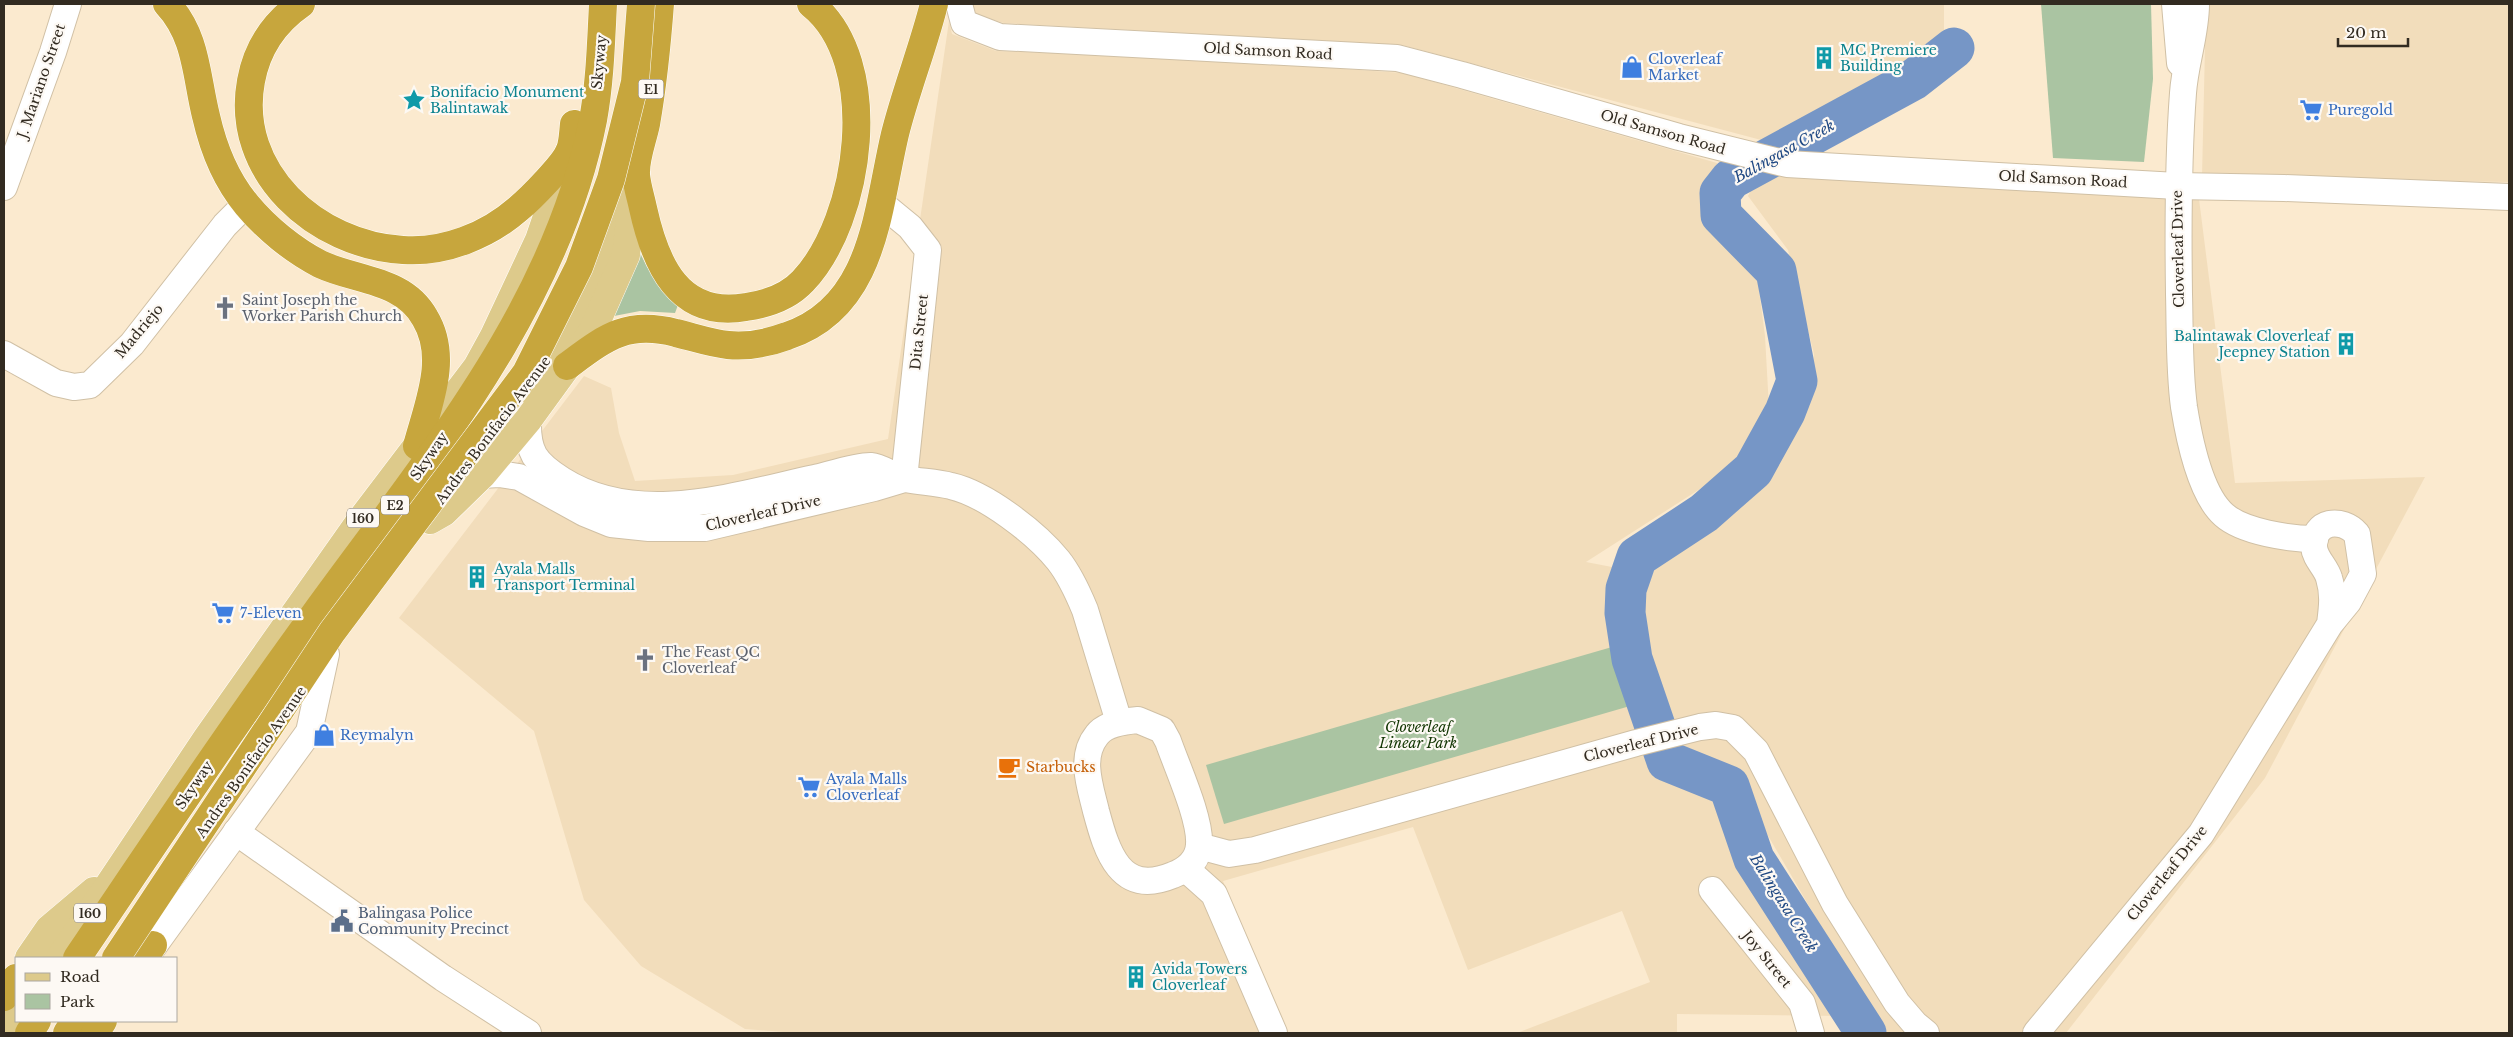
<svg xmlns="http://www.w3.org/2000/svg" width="2513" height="1037" font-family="'Libre Baskerville',serif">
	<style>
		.built { fill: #f2ddbb }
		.green { fill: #aac4a2 }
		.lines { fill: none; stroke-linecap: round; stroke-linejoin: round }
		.river { stroke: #7696c6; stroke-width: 41 }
		.minor-casing { stroke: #d0c0a5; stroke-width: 28 }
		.major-casing { stroke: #fff; stroke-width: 29 }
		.highway-casing { stroke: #fff; stroke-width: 29 }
		.minor { stroke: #fff; stroke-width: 26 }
		.major { stroke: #ddca8b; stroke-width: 28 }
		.highway { stroke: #c7a63d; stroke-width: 28 }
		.highway-bridge-casing { stroke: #fff; stroke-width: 29; stroke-linecap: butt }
		.highway-bridge { stroke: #c7a63d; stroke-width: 28 }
		.labels { text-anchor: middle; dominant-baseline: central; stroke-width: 4.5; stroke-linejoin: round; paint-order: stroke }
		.shield { fill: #fdf9f4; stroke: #6f6960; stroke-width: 1 }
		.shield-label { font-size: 12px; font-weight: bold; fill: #322b21 }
		.culture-label { font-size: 14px; fill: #0d838f; stroke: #fdf9f4; text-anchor: start }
		.street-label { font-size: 14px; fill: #322b21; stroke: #fdf9f4 }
		.shop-label { font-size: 14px; fill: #366cbe; stroke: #fdf9f4; text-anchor: start }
		.worship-label { font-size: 14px; fill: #5b616d; stroke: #fdf9f4; text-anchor: start }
		.park-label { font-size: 14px; font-style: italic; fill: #113502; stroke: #fdf9f4 }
		.food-label { font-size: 14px; fill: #c56008; stroke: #fdf9f4; text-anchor: start }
		.service-label { font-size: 14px; fill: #4e5e75; stroke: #fdf9f4; text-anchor: start }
		.water-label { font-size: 15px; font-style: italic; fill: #1f4883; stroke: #fdf9f4 }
	</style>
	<rect width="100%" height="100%" fill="#fbeacf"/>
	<g class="built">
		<polygon points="972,4 1944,4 1944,50 1765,141 1402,45 1004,23 973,14"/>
		<polygon points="2206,4 2509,4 2509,182 2202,177"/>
		<polygon points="949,21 952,34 996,51 1168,57 1403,73 1717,163 1722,213 1736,256 1757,275 1765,336 1769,408 1728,471 1586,562 1638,572 1758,472 1810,405 1814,354 1788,250 1748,196 1759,174 2199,199 2235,483 2425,477 2265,778 2066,1033 1883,1033 1728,767 1689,748 1652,759 1718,790 1845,1016 1677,1014 1677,1033 1517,1033 1650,982 1622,911 1468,970 1413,827 1223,881 1283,1033 795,1033 745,1029 641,966 584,900 534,731 399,618 584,376 611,388 619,433 635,481 733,475 888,439"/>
	</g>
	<g class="green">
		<polygon points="2041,4 2151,4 2153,79 2144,162 2053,158"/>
		<polygon points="640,253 647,267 678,305 675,313 640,311 614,316"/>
		<polygon points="1612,647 1630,706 1224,824 1206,765"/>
	</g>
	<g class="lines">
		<polyline class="river" points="1866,1033 1754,859 1729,786 1667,761 1632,659 1625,613 1626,589 1637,557 1704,513 1753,470 1785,412 1797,381 1776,271 1721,215 1720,193 1731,179 1913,80 1954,48"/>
		<defs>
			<g id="minor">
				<polyline points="959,4 964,23 1000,37 1397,58 1462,75 1679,137 1787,164 2177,186 2284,188 2509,197"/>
				<polyline points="2175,4 2180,63"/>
				<path d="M2196,4C2196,34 2185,63 2183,93C2178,160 2178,226 2179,294C2180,331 2179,370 2184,407C2189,438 2200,494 2224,515C2243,532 2290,539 2315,539"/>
				<polyline points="4,187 53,52 68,4"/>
				<polyline points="882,204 910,227 928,250 904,479"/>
				<polyline points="4,354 56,383 74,387 90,385 132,344 225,225 246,204"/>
				<path d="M528,420C527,452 535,463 562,480C638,528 735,495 815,478C828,475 859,465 871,466C882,467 894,477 906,479C921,482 936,482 951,486C986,494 1036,533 1058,560C1070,575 1078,593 1085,610L1119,722"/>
				<polyline points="482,475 499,474 519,477 584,513 611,524 649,528 705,528 874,488 904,479"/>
				<path d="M1138,720L1162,730L1168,741C1177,767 1201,819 1199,845C1198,861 1186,870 1173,875C1120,897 1107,852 1096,811C1090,786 1079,757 1097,735C1105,724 1126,721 1138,720Z"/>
				<polyline points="236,832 443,978 528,1033"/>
				<polyline points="1199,846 1229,854 1255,850 1636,743 1700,727 1716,725 1733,728 1756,751 1835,904 1897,1003 1915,1024 1926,1033"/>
				<polyline points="1186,869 1214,894 1274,1033"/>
				<polyline points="1712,890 1802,1003 1811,1033"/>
				<polyline points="145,958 309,732 326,654"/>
				<path d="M2036,1033L2201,834L2330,624L2348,602L2363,574L2357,534C2342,517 2313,520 2314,547C2315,559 2326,567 2329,578C2334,594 2332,608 2330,624"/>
			</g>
			<g id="major">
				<path d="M528,389C576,326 605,247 636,174"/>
				<polyline points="430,520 444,512 482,475 528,420 592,332 626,255 631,209"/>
				<polyline points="29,958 49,929 94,891"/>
				<polyline points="60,958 207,738 360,521 477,367 494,336 539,240 569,152"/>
				<polyline points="6,1033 16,983"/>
			</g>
			<g id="highway">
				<path d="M167,4C197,36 196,76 206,116C213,147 226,180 247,205C266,228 293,250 320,264C356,281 404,279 425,318C449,358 428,404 417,446"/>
				<path d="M301,4C275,22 257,48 251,81C234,172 316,245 403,250C444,253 487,236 518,209C530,199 565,164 570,150C573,142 573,132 574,124"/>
				<path d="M660,4C657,44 653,84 646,124C643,139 635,159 636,175C637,186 641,198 643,208C655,263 678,319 746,307C767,304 789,296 803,281C861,220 883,61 811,4"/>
				<path d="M567,366C605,338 626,320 676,333C693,337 710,343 728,345C748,347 768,343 787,336C875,307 877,209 895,134C906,90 923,48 934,4"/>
				<path d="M77,958C155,843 232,727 314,615C424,463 556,309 593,120C600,82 601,42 603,4"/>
				<polyline points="144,958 153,945"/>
				<polyline points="4,997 16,978"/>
				<polyline points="29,1033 37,1021"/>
				<polyline points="67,1033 75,1021"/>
				<polyline points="95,1033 103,1021"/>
			</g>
		</defs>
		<use href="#minor" class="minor-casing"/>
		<use href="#major" class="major-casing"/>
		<use href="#highway" class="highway-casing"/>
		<use href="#minor" class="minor"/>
		<use href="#major" class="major"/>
		<use href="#highway" class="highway"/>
		<defs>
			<polyline id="highway-bridge" points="116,958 332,632 526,373 579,267 611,179 635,82 641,4"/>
		</defs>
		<use href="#highway-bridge" class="highway-bridge-casing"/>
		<use href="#highway-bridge" class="highway-bridge"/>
	</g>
	<defs>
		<symbol id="building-bare" viewBox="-9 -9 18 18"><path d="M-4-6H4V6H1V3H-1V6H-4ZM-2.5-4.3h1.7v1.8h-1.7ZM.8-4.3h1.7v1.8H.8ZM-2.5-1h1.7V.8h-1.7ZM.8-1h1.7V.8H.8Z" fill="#0f9aa8" stroke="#fdf9f4" stroke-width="2.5" paint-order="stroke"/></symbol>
		<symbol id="shop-bare" viewBox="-9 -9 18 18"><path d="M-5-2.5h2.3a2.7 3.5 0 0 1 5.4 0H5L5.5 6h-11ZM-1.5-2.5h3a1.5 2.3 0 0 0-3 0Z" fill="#3f7fe0" stroke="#fdf9f4" stroke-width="2.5" paint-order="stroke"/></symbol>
		<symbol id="sight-bare" viewBox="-9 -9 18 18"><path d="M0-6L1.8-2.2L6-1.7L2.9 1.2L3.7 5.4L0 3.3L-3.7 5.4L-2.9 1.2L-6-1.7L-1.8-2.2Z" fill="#0f9aa8" stroke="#fdf9f4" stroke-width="2.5" paint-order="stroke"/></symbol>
		<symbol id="supermarket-bare" viewBox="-9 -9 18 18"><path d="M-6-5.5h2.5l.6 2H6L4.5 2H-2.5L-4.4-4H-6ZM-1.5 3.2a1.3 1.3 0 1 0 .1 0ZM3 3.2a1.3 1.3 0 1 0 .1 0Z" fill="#3f7fe0" stroke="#fdf9f4" stroke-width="2.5" paint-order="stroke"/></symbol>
		<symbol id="church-bare" viewBox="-9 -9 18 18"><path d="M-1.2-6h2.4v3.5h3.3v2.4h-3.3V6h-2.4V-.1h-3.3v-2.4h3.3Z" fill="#6b7280" stroke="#fdf9f4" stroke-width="2.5" paint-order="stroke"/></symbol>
		<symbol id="cafe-bare" viewBox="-9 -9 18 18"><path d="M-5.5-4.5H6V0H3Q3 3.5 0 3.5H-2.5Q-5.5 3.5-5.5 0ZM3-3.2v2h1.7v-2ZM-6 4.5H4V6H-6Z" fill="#e8710a" stroke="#fdf9f4" stroke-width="2.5" paint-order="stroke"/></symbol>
		<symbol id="civic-bare" viewBox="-9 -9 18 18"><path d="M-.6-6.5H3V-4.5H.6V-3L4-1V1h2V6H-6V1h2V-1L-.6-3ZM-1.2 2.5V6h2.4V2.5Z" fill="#5c6f8a" stroke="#fdf9f4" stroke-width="2.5" paint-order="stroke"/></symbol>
	</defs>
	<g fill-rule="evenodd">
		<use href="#building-bare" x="1808" y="42" width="32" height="32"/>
		<use href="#shop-bare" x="1616" y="51" width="32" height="32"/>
		<use href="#sight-bare" x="398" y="84" width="32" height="32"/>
		<use href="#supermarket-bare" x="2295" y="94" width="32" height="32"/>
		<use href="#church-bare" x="209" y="292" width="32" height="32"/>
		<use href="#building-bare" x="2330" y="328" width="32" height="32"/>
		<use href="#building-bare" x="461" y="561" width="32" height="32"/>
		<use href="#supermarket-bare" x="207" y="597" width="32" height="32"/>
		<use href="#church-bare" x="629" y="644" width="32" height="32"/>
		<use href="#shop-bare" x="308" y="719" width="32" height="32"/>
		<use href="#cafe-bare" x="993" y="751" width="32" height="32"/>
		<use href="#supermarket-bare" x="793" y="771" width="32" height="32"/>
		<use href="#civic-bare" x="326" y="905" width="32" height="32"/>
		<use href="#building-bare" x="1120" y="961" width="32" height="32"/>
	</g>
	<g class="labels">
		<g class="shield">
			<rect x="638.5" y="79.5" width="25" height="19" rx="4"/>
			<rect x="381" y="495.5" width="28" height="19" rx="4"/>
			<rect x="347" y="508.5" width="32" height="19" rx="4"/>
			<rect x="74" y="903.5" width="32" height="19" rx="4"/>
		</g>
		<g class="shield-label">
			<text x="651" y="89">E1</text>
			<text x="395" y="505">E2</text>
			<text x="363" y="518">160</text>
			<text x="90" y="913">160</text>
		</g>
		<g class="culture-label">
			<text x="1840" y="50">MC Premiere<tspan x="1840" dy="16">Building</tspan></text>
			<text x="430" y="92">Bonifacio Monument<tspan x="430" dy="16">Balintawak</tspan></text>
			<text x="2330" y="336" text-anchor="end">Balintawak Cloverleaf<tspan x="2330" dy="16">Jeepney Station</tspan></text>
			<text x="494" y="569">Ayala Malls<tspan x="494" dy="16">Transport Terminal</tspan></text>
			<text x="1152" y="969">Avida Towers<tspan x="1152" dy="16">Cloverleaf</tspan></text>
		</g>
		<g class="street-label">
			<text transform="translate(1268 51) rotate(3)">Old Samson Road</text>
			<text transform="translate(599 62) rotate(-85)">Skyway</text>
			<text transform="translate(41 81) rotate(-71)">J. Mariano Street</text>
			<text transform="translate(1663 132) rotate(16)">Old Samson Road</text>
			<text transform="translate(2063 179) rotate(3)">Old Samson Road</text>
			<text transform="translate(2178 249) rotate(-91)">Cloverleaf Drive</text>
			<text transform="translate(139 331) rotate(-50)">Madriejo</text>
			<text transform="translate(919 332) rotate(-84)">Dita Street</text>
			<text transform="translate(493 430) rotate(-53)">Andres Bonifacio Avenue</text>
			<text transform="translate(429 456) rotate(-56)">Skyway</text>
			<text transform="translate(763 513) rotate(-13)">Cloverleaf Drive</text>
			<text transform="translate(1641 743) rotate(-14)">Cloverleaf Drive</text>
			<text transform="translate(251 762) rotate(-55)">Andres Bonifacio Avenue</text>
			<text transform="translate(194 785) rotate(-56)">Skyway</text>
			<text transform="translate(2167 873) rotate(-51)">Cloverleaf Drive</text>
			<text transform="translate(1767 959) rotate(51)">Joy Street</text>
		</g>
		<g class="shop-label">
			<text x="1648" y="59">Cloverleaf<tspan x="1648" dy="16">Market</tspan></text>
			<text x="2328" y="110">Puregold</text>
			<text x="240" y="613">7-Eleven</text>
			<text x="340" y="735">Reymalyn</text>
			<text x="826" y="779">Ayala Malls<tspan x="826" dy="16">Cloverleaf</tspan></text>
		</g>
		<g class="worship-label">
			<text x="242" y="300">Saint Joseph the<tspan x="242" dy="16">Worker Parish Church</tspan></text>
			<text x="662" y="652">The Feast QC<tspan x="662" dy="16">Cloverleaf</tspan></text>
		</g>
		<g class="park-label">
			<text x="1418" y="727">Cloverleaf<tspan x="1418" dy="16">Linear Park</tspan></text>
		</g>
		<g class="food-label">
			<text x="1026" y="767">Starbucks</text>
		</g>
		<g class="service-label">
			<text x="358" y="913">Balingasa Police<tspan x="358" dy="16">Community Precinct</tspan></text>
		</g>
		<g class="water-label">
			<text transform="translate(1784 151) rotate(-29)">Balingasa Creek</text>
			<text transform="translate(1784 903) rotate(58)">Balingasa Creek</text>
		</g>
	</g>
	<rect width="2513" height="1037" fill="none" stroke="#322b21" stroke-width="10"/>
	<rect x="15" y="957" width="162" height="65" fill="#fdf9f4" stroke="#aca7a0"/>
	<rect x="25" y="973" width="25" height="8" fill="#ddca8b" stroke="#aca7a0"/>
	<text x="60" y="982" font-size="15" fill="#322b21">Road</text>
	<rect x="25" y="994" width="25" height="15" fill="#aac4a2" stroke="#aca7a0"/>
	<text x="60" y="1007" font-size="15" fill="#322b21">Park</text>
	<path d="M2338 38v8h70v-8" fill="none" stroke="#322b21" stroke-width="2.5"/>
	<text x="2346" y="38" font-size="15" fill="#322b21" stroke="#fdf9f4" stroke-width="4" paint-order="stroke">20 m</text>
</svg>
